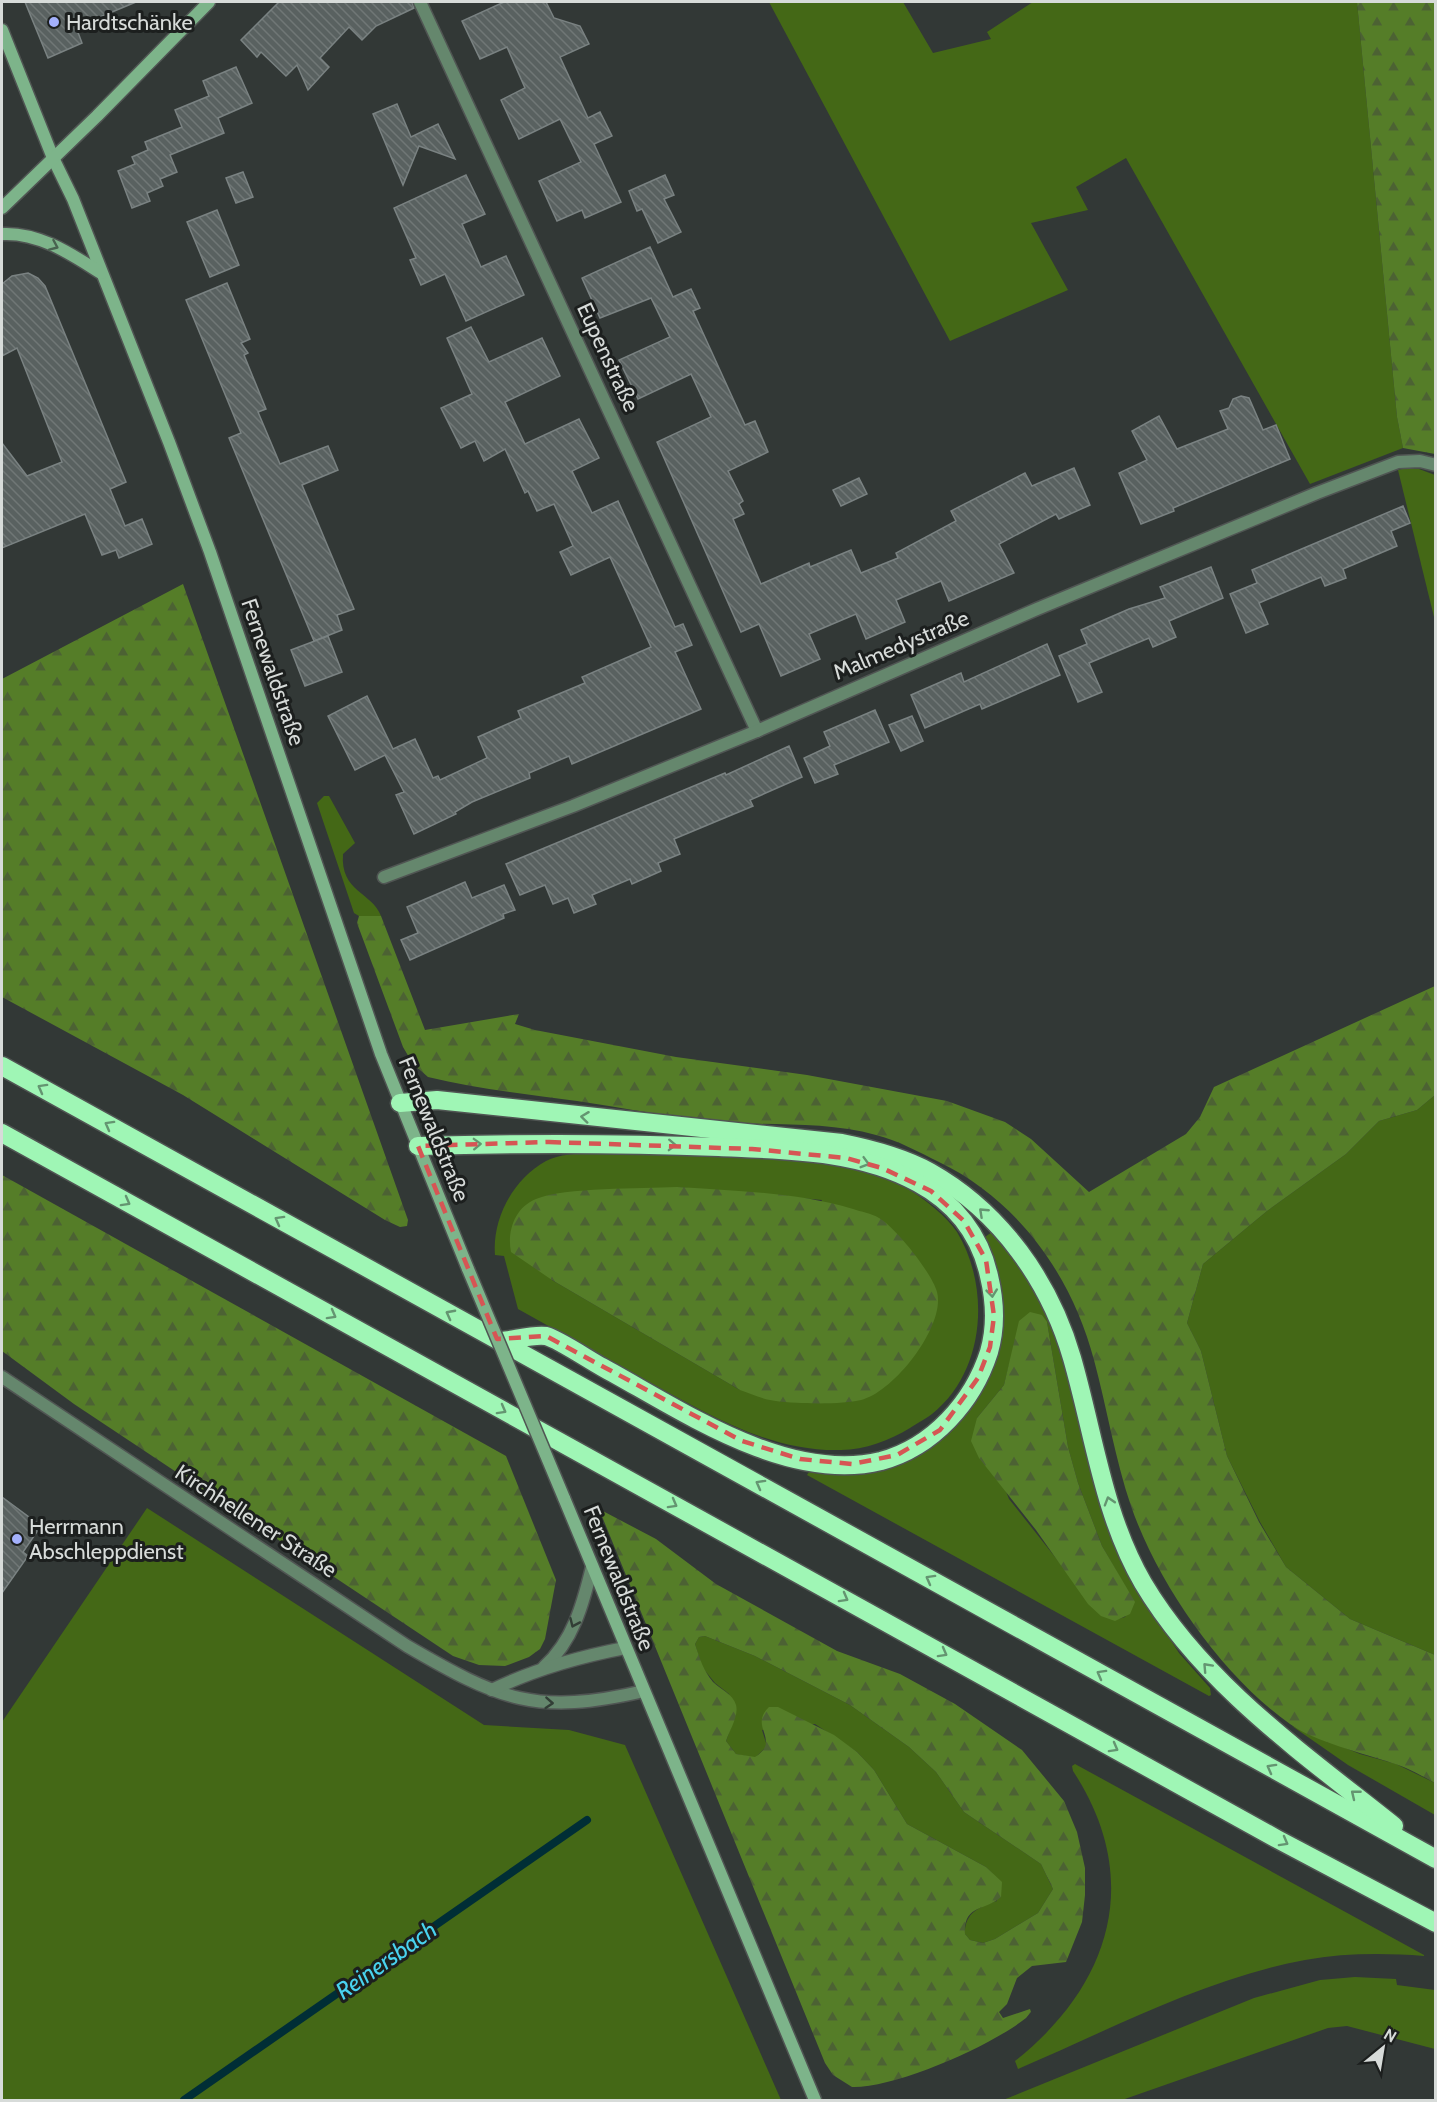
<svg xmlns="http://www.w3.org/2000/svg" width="1437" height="2102" font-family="Cabin,sans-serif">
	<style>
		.grass { fill: #446816; fill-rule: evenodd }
		.forest { fill: url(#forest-firs); fill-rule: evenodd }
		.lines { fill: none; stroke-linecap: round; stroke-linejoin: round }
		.stream { stroke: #002e36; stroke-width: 8 }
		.building { fill: url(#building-back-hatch); stroke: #7a8282; stroke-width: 1.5 }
		.street-casing { stroke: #505553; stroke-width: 15 }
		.secondary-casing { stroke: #505553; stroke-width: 15 }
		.highway-casing { stroke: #505553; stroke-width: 21 }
		.street { stroke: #65876d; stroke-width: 12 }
		.secondary { stroke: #7db48a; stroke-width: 12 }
		.highway { stroke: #9ff6b5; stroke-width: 18 }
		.secondary-bridge-casing { stroke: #505553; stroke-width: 15; stroke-linecap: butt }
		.secondary-bridge { stroke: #7db48a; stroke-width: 12 }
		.oneway { stroke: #48624f }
		.oneway2 { stroke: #649571 }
		.oneway3 { stroke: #323e36 }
		.marked { fill: none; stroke: #d65554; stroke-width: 4.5; stroke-dasharray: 12 8; stroke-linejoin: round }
		.poi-dot { fill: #a4b1fc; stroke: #1c1f1e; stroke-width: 2 }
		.labels { text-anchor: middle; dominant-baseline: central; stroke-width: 6; stroke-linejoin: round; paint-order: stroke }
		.poi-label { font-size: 22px; fill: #d7dbd9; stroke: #1c1f1e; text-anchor: start }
		.street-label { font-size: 22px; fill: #d7dbd9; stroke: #1c1f1e }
		.water-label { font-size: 24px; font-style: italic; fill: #49d3ef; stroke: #1c1f1e }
	</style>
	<defs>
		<pattern id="forest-firs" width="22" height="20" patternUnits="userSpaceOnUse" patternTransform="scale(1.5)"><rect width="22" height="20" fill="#557d28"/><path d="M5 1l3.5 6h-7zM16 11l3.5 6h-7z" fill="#4c6233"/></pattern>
		<pattern id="building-back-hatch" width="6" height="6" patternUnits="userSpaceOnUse" patternTransform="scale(1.5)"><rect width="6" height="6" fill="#596160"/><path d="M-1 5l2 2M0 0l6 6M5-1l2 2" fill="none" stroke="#707776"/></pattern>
	</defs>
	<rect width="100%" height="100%" fill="#323836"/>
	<g class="grass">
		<polygon points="769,2 903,2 933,53 991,39 987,32 1033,2 1357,2 1397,417 1403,448 1310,484 1126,158 1076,187 1088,210 1031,223 1068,290 950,341"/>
		<polygon points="1406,468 1419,469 1435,475 1435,621 1398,470"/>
		<path d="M324,796H329L355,843L343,854C340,892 372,892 381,916H359L354,913L317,803Z"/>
		<polygon points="1435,1095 1435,1655 1350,1619 1286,1567 1260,1522 1227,1456 1201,1351 1187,1323 1203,1264 1267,1211 1346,1154 1379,1121 1417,1110"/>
		<path d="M591,1152C672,1154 845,1147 910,1190C927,1201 946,1216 957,1232C991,1288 985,1372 932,1414C926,1419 917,1423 910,1428C890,1440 865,1450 841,1450C768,1452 704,1412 642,1378C601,1355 559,1332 518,1309L504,1256L495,1255C492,1219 513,1179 546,1161C559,1154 577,1154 591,1152ZM677,1187L822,1200L740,1390L552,1280Z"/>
		<path d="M992,1232L1014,1257L1054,1323L1145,1600L1179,1653L1210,1688L1211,1695L1209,1696L807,1475L809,1472C863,1482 912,1463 951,1428C962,1418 975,1406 980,1392C986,1376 987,1356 991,1339C1000,1295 1004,1279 985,1237ZM1047,1322L1068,1447L1078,1483L1102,1546L1134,1602L1125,1617L1115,1620L1101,1615L1009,1499L977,1418L1004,1385L1009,1365Z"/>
		<polygon points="147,1508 484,1725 569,1730 625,1745 781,2100 2,2100 2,1722"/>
		<path d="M705,1636L755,1656L850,1705L909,1747L936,1772L964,1812L1041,1864L1053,1889L1038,1913L995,1939L983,1943L970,1940L965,1934C964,1914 979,1906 997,1901L993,1874L986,1867L907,1824L874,1770L857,1752L815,1724L762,1730L767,1746L755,1758L736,1754L726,1741L735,1716L729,1694L715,1683L702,1667L695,1644L699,1637Z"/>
		<polygon points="1292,1726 1360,1754 1396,1764 1435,1783 1435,1815 1348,1765"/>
		<path d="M1075,1764L1424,1955V1956C1384,1953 1344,1953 1305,1960C1207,1978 1109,2030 1018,2069L1015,2061C1111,1985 1144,1879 1073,1771L1072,1766Z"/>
		<polygon points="1355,1977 1396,1979 1397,1985 1435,1990 1435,2049 1347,2026 1328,2028 1122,2100 1003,2100 1254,1998 1320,1980"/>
	</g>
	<g class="forest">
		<polygon points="1357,2 1435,2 1435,454 1403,448 1397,417"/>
		<polygon points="183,584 408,1220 407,1226 400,1227 385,1220 183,1095 2,997 2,679"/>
		<path d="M359,916H381L425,1030L519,1014L515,1024L535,1030L676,1057L807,1075L947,1101L1005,1122L1031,1139L1089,1192L1186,1134L1200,1117L1214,1087L1435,986V1095L1417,1110L1379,1121L1346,1154L1267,1211L1203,1264L1187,1323L1201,1351L1227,1456L1259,1522L1286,1567L1350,1619L1435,1655V1783C1422,1776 1407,1767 1392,1763C1363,1753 1315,1742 1290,1724C1222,1676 1158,1584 1131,1506C1115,1459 1107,1408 1094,1360C1072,1276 1018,1200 939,1162C919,1152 897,1140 876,1135C826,1121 770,1126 719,1122C671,1117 624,1108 577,1101C527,1094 476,1089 428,1077L413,1064L403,1047L357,923Z"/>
		<polygon points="2,1175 506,1456 556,1580 545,1639 540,1649 529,1657 505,1666 479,1665 453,1656 74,1404 2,1351"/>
		<path d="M677,1187C736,1191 796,1192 853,1209C861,1212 871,1213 879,1218C895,1227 932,1273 937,1292C946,1326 893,1393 861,1400C841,1405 790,1404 770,1400C760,1398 749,1393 740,1390L552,1280L511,1252C507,1232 514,1208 536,1199C565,1187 642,1189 677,1187Z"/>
		<polygon points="1030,1312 1042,1315 1047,1322 1068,1447 1078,1483 1102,1546 1135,1602 1130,1614 1115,1621 1101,1616 1088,1604 1036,1530 979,1458 971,1441 977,1418 1004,1385 1019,1321"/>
		<path d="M599,1509L656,1539L716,1584L837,1651L900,1674L955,1704L1022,1750L1064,1801L1077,1832L1085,1868V1895L1082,1922L1066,1962L1032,1966L1017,1978L1007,2004L999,2012L1003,2018L1030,2009L1031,2012L1026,2018C991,2046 896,2088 852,2087L833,2075L825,2063ZM705,1636L755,1656L850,1705L909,1747L936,1772L964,1812L1041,1864L1053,1889L1038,1913L995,1939L983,1943L970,1940L965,1934C963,1904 986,1911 1001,1897L1002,1882L986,1867L907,1824L874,1770L857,1752L834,1735L778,1707H769C748,1727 782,1740 755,1757L736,1754L726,1741C729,1731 739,1716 736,1705C733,1694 720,1689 713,1682C703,1670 700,1659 695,1644L699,1637Z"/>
	</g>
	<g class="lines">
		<polyline class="stream" points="184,2100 587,1820"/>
	</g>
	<g class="building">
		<polygon points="25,2 136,2 76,27 82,43 48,58"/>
		<polygon points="279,2 412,2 414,8 376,26 362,40 349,27 320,58 329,67 308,90 297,65 286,76 261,52 257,57 241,40"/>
		<polygon points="504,2 546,2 554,18 580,26 589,44 560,57 588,118 600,112 612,136 594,144 621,202 585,218 582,210 557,221 539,181 581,162 560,119 519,139 501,100 525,88 507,47 480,59 462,21"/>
		<polygon points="236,67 252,103 218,118 224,133 170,155 177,172 160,179 163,186 147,193 150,201 132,208 118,171 135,164 132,157 148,150 145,142 182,127 175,110 209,96 203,81"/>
		<polygon points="397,104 411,137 438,124 455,159 419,146 403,185 373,114"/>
		<polygon points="243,172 253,197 236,203 226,178"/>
		<polygon points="466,175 485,214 462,224 481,267 506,256 524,295 466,321 445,274 421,285 410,260 416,258 394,208"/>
		<polygon points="665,175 674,195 664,199 681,232 658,243 642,209 637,211 629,191"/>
		<polygon points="217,210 239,265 210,277 187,222"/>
		<polygon points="650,247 673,297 691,289 700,308 693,311 745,425 755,421 768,452 728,471 743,501 739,504 744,514 733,519 761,584 809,563 810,567 851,550 861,573 898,558 896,553 956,521 951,511 1025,473 1032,486 1074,468 1090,505 1059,519 1056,514 999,544 1014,573 949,601 941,581 896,600 905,622 866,639 856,614 809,634 820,659 781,676 759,624 741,632 657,442 711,417 691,374 638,399 619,360 670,337 651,298 600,318 582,278"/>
		<polygon points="28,273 38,278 45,286 126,482 110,489 125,526 142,519 152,544 119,558 116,550 102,555 85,514 2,548 2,443 27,476 62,462 17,348 2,356 2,284 12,276"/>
		<polygon points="227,283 250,339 241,343 248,353 244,355 266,409 258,412 280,464 328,446 338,470 302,485 354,609 337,615 342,630 314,641 229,438 241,433 186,300"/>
		<polygon points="471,327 489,362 542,338 560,376 505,402 525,444 579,419 599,458 572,471 592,513 618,501 675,627 683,624 692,645 675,652 701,709 572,764 569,756 529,773 530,778 472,802 455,812 456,814 414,834 396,795 404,792 385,755 355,770 328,716 367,696 393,749 415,739 433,778 438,776 440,780 487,758 478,737 521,718 518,711 585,683 582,677 651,647 610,557 571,575 560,552 573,546 554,504 537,511 528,491 525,493 505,449 484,461 475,441 461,448 441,408 472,394 447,338"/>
		<polygon points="1241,396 1249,398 1263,430 1276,425 1290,459 1173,508 1174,511 1141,524 1119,473 1147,460 1132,431 1159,416 1177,449 1228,429 1220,411 1229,408 1233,399"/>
		<polygon points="859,478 867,494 841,506 833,490"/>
		<polygon points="1403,506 1410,523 1391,531 1397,546 1343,569 1346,578 1325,586 1321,577 1259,603 1268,624 1246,633 1230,594 1257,583 1252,570"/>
		<polygon points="1211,567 1223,598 1169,621 1176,637 1153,647 1149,638 1089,663 1102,692 1078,702 1059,656 1087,644 1081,630 1129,609 1165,598 1160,587"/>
		<polygon points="328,636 342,672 305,686 291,650"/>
		<polygon points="1047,644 1060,675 982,709 980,704 925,728 911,695 961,673 964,682"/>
		<polygon points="875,710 889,742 834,765 838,774 815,783 804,758 830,746 824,732"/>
		<polygon points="912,716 923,741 901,751 889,725"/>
		<polygon points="789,746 802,777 750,800 753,806 674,839 680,854 658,863 661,871 632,884 630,879 592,895 596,904 574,913 568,898 553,904 545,885 520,895 506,864 725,773 726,775"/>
		<polygon points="465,882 472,898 504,885 515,910 503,914 504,918 410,960 401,940 418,933 407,907"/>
		<polygon points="2,1497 41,1526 23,1552 28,1556 2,1593"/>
	</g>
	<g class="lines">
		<defs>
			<g id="street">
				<polyline points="420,2 757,731"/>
				<polyline points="384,877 573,806 757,731 1037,609 1317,493 1398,462 1420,461 1436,465"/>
				<path d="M2,1377L407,1646C500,1700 536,1716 644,1691"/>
				<path d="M544,1667C573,1641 583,1604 592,1567"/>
				<path d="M492,1690C535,1669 578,1657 625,1648"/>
			</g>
			<g id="secondary">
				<polyline points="2,30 53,158 73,199 169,442 210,552 381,1054 468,1269"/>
				<polyline points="2,208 97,116 209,2"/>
				<path d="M2,234C39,232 71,254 101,273"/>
				<polyline points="564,1498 815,2100"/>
			</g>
			<g id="highway">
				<polyline points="2,1066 1436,1859"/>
				<path d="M400,1103L437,1100L842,1143C872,1149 903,1157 930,1172C1001,1212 1050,1282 1072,1358C1094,1434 1103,1514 1143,1583C1203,1684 1304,1754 1394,1826"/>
				<polyline points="2,1133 1277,1839 1436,1923"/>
				<path d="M418,1146C519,1143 618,1143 719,1147C784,1150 859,1150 918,1183C955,1203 980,1235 989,1276C995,1301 996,1328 989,1352C973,1402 933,1447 881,1461C787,1484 681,1410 602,1367C589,1360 558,1339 546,1336C534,1334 514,1340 502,1341"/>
			</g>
		</defs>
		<use href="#street" class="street-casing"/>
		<use href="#secondary" class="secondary-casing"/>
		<use href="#highway" class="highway-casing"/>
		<use href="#street" class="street"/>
		<use href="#secondary" class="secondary"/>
		<use href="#highway" class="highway"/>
		<defs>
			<polyline id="secondary-bridge" points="468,1269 564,1498"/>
		</defs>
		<use href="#secondary-bridge" class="secondary-bridge-casing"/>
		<use href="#secondary-bridge" class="secondary-bridge"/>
	</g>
	<defs><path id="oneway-chevron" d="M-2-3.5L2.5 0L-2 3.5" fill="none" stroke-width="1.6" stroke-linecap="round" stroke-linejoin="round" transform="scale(1.5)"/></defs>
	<use class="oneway" href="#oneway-chevron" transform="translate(54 246) rotate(24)"/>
	<g class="oneway2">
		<use href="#oneway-chevron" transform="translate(42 1088) rotate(-151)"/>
		<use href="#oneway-chevron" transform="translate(585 1117) rotate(-173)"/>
		<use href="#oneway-chevron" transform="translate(109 1125) rotate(-151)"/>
		<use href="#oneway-chevron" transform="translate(477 1144) rotate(-2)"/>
		<use href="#oneway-chevron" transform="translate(672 1145) rotate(2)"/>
		<use href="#oneway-chevron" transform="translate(865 1163) rotate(16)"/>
		<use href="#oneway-chevron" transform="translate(126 1202) rotate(29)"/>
		<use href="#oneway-chevron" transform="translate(983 1212) rotate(-137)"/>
		<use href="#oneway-chevron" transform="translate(279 1220) rotate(-151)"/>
		<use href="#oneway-chevron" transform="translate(992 1293) rotate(84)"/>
		<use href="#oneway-chevron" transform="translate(450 1314) rotate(-152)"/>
		<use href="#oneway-chevron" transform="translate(332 1315) rotate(29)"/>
		<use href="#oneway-chevron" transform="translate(502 1410) rotate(29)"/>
		<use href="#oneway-chevron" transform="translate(760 1484) rotate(-151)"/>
		<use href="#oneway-chevron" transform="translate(1109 1501) rotate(-107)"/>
		<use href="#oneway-chevron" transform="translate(673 1504) rotate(29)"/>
		<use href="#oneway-chevron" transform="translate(930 1579) rotate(-151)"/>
		<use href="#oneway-chevron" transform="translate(844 1598) rotate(29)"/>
		<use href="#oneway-chevron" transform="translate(943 1653) rotate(29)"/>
		<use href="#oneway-chevron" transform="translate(1207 1667) rotate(-133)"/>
		<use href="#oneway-chevron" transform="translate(1101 1674) rotate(-151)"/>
		<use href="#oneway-chevron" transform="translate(1114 1748) rotate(29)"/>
		<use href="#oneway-chevron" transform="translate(1271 1768) rotate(-151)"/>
		<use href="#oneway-chevron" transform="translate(1355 1794) rotate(-141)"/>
		<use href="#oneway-chevron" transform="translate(1284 1842) rotate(29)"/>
	</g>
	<g class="oneway3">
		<use href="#oneway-chevron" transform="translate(574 1623) rotate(114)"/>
		<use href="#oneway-chevron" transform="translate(549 1703) rotate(4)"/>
	</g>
	<path class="marked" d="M549,1142L752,1149L846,1158L882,1168L931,1191L964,1221L986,1260L994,1316L990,1347L978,1378L940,1430L897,1455L852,1464L800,1459L742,1441L546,1336L497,1339L418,1146Z"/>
	<g class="poi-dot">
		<circle cx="54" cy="22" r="6"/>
		<circle cx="17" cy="1539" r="6"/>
	</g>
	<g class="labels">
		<g class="poi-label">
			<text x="66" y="22">Hardtschänke</text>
			<text x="29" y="1526">Herrmann<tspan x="29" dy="25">Abschleppdienst</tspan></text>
		</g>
		<g class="street-label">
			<text transform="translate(608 357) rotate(65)">Eupenstraße</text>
			<text transform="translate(901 645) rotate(-23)">Malmedystraße</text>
			<text transform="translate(273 672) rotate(71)">Fernewaldstraße</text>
			<text transform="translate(434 1129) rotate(68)">Fernewaldstraße</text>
			<text transform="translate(256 1521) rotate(33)">Kirchhellener Straße</text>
			<text transform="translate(619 1578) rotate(68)">Fernewaldstraße</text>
		</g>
		<g class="water-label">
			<text transform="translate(386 1960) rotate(-35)">Reinersbach</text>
		</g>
	</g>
	<rect width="1437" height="2102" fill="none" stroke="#d7dbd9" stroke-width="6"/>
	<g transform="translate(1383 2048) rotate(30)" stroke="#1c1f1e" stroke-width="4.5" paint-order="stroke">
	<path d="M0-4.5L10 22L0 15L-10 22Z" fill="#d7dbd9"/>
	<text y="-9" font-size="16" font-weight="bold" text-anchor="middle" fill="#d7dbd9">N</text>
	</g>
</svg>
